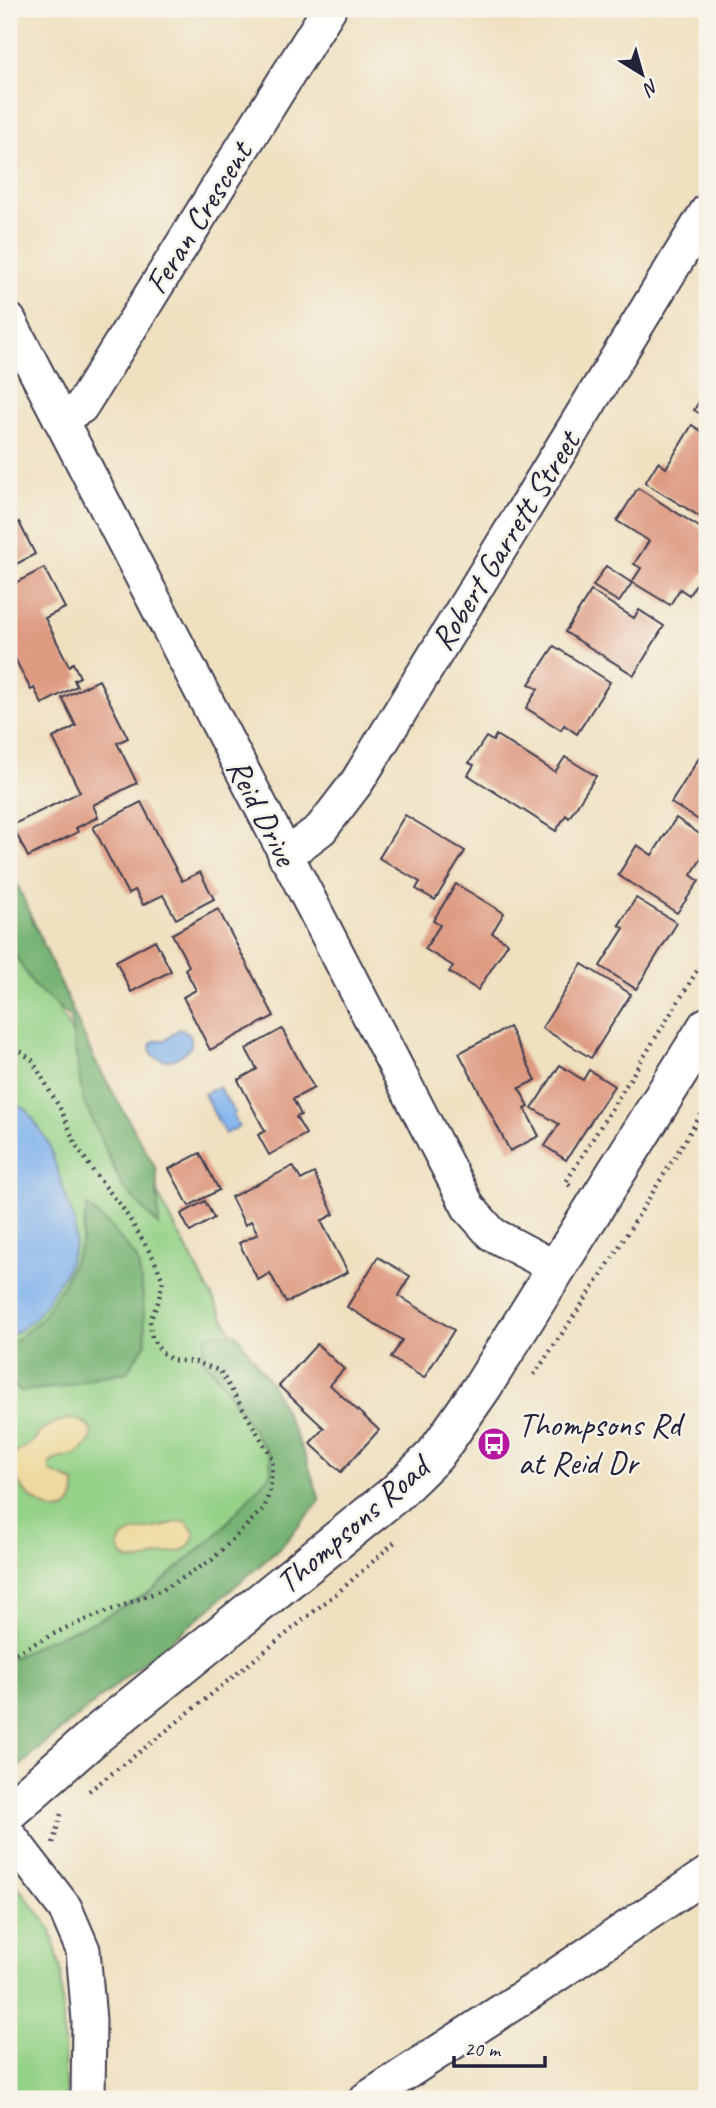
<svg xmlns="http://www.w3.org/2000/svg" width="716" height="2108" font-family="Caveat,sans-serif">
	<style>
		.green { fill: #95d288; stroke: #5c7a62; stroke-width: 2 }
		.forest { fill: #78b474; stroke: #4d6b58; stroke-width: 2 }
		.sand { fill: #eeda9e; stroke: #887e6c; stroke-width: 2 }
		.water { fill: #81b2ed; stroke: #526a94; stroke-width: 2 }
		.building { fill: #de9a81 }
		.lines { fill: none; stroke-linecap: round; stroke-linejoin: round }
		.minor-casing { stroke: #413e4f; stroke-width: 37 }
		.tertiary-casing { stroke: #413e4f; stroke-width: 42 }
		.path { stroke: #413e4f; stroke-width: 4.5; stroke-dasharray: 2 5; stroke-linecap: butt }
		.minor { stroke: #fff; stroke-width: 33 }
		.tertiary { stroke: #fff; stroke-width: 38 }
		.labels { text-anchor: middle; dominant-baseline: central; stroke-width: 5; stroke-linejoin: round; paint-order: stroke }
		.street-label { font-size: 33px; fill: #22223b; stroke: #f7f3e8 }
		.poi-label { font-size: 33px; fill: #22223b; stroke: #f7f3e8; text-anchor: start }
	</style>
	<rect width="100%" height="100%" fill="#f7f3e8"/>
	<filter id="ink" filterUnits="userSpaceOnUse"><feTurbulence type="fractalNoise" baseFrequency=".0143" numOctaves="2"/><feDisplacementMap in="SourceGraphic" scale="14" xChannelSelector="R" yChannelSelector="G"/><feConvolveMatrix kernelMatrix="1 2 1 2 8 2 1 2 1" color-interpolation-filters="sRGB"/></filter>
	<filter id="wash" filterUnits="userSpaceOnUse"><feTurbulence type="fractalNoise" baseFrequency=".00686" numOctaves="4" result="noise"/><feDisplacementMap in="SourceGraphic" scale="28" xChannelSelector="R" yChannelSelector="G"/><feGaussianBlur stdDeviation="1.57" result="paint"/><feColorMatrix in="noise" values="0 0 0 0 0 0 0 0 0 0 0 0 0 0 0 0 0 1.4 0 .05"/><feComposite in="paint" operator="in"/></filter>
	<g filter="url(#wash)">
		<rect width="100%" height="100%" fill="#efe0c0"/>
		<g class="green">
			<polygon points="9,915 298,1458 9,1756"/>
			<polygon points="9,1875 50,1928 61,1969 66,2099 9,2099"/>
		</g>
		<g class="forest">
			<polygon points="9,866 93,1057 156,1169 159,1226 122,1186 83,1100 70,1017 34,986 9,945"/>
			<polygon points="87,1206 110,1226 137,1259 142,1285 146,1343 127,1372 96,1377 62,1387 22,1391 9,1384 9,1346 40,1320 62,1286 81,1245"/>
			<polygon points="236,1333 272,1385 306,1458 320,1501 280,1548 196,1620 45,1743 9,1776 9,1660 43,1642 96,1621 150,1592 219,1532 271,1473 270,1456 219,1379 202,1358 206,1337 211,1334"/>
		</g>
		<g class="sand">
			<path d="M69,1419C91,1420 100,1436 81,1451C71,1459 58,1456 50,1463V1471C58,1477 67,1477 75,1483C78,1546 0,1485 13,1458C17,1449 26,1447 33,1441C40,1435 34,1439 40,1432C47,1424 58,1421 69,1419Z"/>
			<path d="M181,1521L187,1522L195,1533C189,1557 172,1550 156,1556C149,1558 142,1562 135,1561C129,1561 124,1558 121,1553C109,1532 149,1529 160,1527C167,1526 174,1522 181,1521Z"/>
		</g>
		<g class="water">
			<path d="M182,1029C190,1033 193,1039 190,1048C178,1059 167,1065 153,1055L150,1048L151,1044L156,1040H165L178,1030Z"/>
			<polygon points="219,1087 235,1113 233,1115 239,1126 225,1134 204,1094"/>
			<polygon points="9,1100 27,1110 48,1142 75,1224 75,1245 65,1272 46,1303 32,1321 9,1337"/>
		</g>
		<g id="blocks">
			<g class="building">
				<polygon points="707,389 707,418 694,410"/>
				<polygon points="692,425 707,435 707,490 704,496 707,498 707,514 704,519 645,483 658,462 666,468"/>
				<polygon points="638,488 707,532 707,576 703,573 689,595 680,589 670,605 632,582 641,568 634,564 649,541 617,521"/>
				<polygon points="19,522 35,554 9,568 9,528"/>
				<polygon points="606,566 632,583 619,602 593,586"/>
				<polygon points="44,568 65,608 45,618 69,666 73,663 80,677 74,680 77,686 42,704 34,688 31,690 9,647 9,586"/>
				<polygon points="591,591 634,618 639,610 664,626 634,675 565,632"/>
				<polygon points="554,646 610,682 577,734 564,725 561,730 526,708 538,689 529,684"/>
				<polygon points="99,680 128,738 117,743 137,783 93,805 98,817 76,828 78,832 28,857 12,825 80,792 53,738 76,726 62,698"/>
				<polygon points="496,735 555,772 565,757 596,776 569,818 566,815 556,831 468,775 474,765 469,763 486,737 493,741"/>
				<polygon points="704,750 707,752 707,825 671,803"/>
				<polygon points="141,802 182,881 200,872 214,899 176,919 163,895 143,905 135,890 128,894 93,827"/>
				<polygon points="405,815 465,851 435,900 416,889 420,882 379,858"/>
				<polygon points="676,818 707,839 707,850 691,875 699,881 677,913 618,875 637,845 652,855"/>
				<polygon points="456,884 504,913 492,933 508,943 478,990 449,972 453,966 425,949 440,925 433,921"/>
				<polygon points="636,898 677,923 636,989 600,966 624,928 619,925"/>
				<polygon points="218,909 274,1016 210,1050 183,997 196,990 185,969 189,966 172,934"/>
				<polygon points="155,940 171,971 131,992 116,961"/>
				<polygon points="582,964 631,994 591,1058 542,1028"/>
				<polygon points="509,1027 536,1080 519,1088 529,1107 525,1109 539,1136 510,1151 459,1053"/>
				<polygon points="282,1029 314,1088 293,1099 301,1115 296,1117 306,1134 269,1155 258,1135 265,1131 238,1080 257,1069 246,1049"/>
				<polygon points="560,1065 583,1080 589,1070 614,1086 566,1160 545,1146 559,1124 532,1108"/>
				<polygon points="200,1153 219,1190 189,1206 169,1169"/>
				<polygon points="293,1166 301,1180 314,1173 334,1214 321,1221 348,1272 286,1303 270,1273 258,1280 239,1243 258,1234 251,1221 245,1225 231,1197"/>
				<polygon points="205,1201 214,1218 190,1232 181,1214"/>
				<polygon points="378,1257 410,1276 399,1296 454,1330 424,1378 391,1358 402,1340 347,1307"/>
				<polygon points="317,1344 344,1369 330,1385 379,1430 341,1472 310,1443 324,1428 279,1386"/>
			</g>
		</g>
	</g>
	<g filter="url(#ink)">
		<use href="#blocks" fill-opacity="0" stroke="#413e4f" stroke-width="2"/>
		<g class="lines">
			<defs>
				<g id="minor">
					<polyline points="9,320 469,1208 492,1234 556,1268"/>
					<polyline points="60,419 81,407 329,9"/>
					<polyline points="285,856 321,829 357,782 707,211"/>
					<polyline points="9,1835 65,1908 83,1950 89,2020 88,2099"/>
					<polyline points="366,2099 534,1990 707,1874"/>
				</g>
				<polyline id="tertiary" points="9,1811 97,1734 396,1493 435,1455 483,1386 707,1027"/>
			</defs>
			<use href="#minor" class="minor-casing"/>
			<use href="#tertiary" class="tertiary-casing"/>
			<g class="path">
				<polyline points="9,1043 32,1060 62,1112 75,1143 95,1174 122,1207 154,1259 163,1281 158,1302 150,1321 152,1338 161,1352 172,1360 196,1362 220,1371 273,1459 270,1490 264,1508 212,1560 162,1590 68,1627 9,1656"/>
				<polyline points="570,1186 566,1182 707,955"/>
				<polyline points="534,1375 599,1279 707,1105"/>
				<polyline points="89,1791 151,1743 343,1588 397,1540"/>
				<polyline points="53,1843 61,1814"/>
			</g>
			<use href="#minor" class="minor"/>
			<use href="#tertiary" class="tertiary"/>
		</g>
	</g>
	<defs>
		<symbol id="bus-disc" viewBox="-11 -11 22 22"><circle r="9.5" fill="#b5179e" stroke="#f7f3e8"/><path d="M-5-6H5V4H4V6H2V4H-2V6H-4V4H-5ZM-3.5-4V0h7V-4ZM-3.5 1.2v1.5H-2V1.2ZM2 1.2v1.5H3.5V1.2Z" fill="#fff"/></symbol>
	</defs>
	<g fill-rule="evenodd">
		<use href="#bus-disc" x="475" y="1425" width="38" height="38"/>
	</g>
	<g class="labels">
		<g class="street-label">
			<text transform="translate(198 218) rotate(-58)">Feran Crescent</text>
			<text transform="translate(505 541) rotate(-58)">Robert Garrett Street</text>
			<text transform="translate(262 812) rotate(63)">Reid Drive</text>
			<text transform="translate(352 1525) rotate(-41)">Thompsons Road</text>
		</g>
		<g class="poi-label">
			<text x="518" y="1425">Thompsons Rd<tspan x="518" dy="38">at Reid Dr</tspan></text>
		</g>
	</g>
	<rect width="716" height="2108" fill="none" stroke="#f7f3e8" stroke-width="35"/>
	<g transform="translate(642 74) rotate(143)" stroke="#f7f3e8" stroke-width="5" paint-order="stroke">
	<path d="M0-5L12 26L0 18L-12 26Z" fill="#22223b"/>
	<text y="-10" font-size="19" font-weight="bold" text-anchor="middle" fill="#22223b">N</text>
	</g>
	<path d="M454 2056v10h91v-10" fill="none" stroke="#22223b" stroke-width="3.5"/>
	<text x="464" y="2056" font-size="21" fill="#22223b" stroke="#f7f3e8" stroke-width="5" paint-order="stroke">20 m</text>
</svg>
